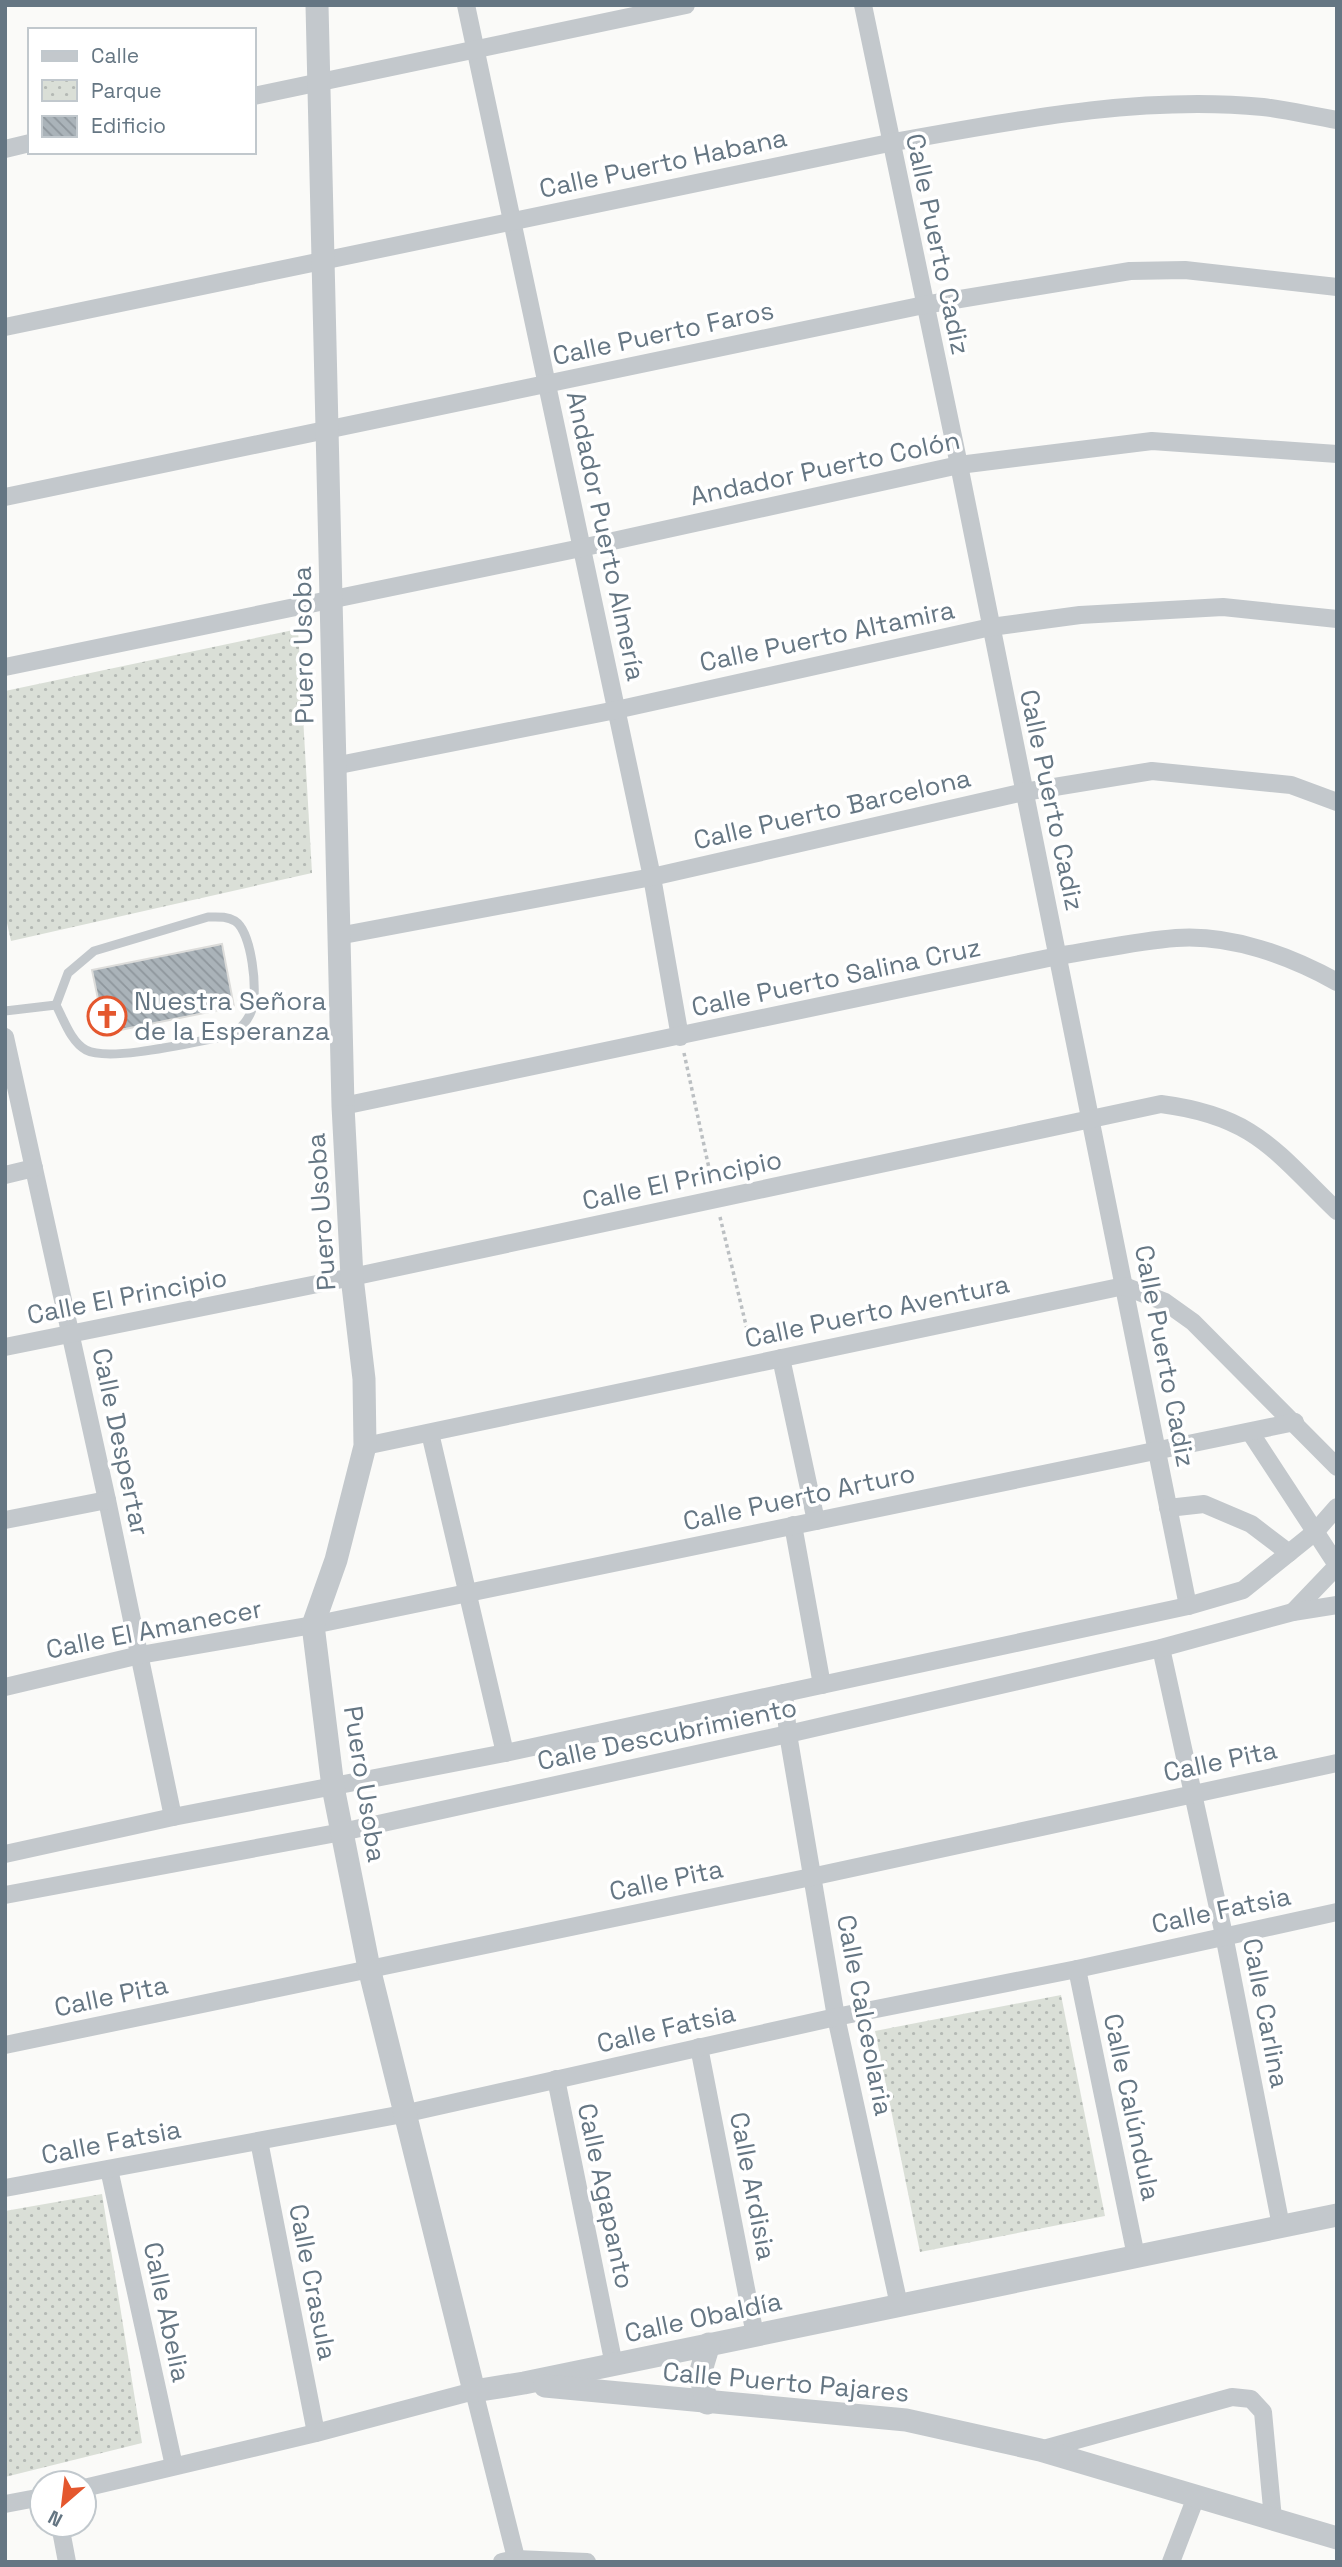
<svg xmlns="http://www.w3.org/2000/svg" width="1342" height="2567" font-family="'Space Grotesk',sans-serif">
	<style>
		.park { fill: url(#park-dots) }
		.building { fill: url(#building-back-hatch); stroke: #dcdcda; stroke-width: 2 }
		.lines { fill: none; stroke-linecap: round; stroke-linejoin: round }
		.path { stroke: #bbbfc2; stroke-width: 3.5; stroke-dasharray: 3.5 3.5; stroke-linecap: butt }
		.service { stroke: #c3c8cc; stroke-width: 9 }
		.minor { stroke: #c3c8cc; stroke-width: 18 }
		.tertiary { stroke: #c3c8cc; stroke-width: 23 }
		.labels { text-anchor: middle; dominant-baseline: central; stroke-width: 7; stroke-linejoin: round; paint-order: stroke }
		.street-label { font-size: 26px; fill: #657683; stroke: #fff }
		.poi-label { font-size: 26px; fill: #657683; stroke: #fff; text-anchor: start }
	</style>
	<defs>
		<pattern id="park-dots" width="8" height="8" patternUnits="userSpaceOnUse" patternTransform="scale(1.75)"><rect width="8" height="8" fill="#dadfd7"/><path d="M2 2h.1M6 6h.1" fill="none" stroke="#b4b9b4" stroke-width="1.8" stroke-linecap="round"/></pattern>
		<pattern id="building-back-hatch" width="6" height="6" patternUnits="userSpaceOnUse" patternTransform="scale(1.75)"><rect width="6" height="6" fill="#aab3b9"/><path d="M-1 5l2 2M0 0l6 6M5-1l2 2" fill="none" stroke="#8e969c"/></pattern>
	</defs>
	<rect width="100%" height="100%" fill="#fafaf8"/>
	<g class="park">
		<polygon points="298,629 312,873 11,941 5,914 5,691"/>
		<polygon points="1061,1995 1105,2216 920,2252 875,2031"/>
		<polygon points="102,2194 142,2443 5,2477 5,2211"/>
	</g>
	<polygon class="building" points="222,944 234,1007 105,1033 92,970"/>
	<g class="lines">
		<g class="path">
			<polyline points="684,1053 712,1182"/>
			<polyline points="720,1217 751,1346"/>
		</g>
		<g class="service">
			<path d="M208,917C218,917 226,916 235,921C252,932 258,992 252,1009C249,1020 241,1028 232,1035C201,1040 111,1063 86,1050C71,1042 64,1020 56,1005L68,973L94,951Z"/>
			<polyline points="5,1011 56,1005"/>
		</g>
		<g class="minor">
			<polyline points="466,5 652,877 680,1037"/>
			<polyline points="863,5 959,465 1188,1606"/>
			<polyline points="254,96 686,5"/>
			<polyline points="5,149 30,143"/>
			<path d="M5,327L889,143C1012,121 1138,95 1263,107C1288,110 1312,116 1337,120"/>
			<polyline points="5,497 924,305 1130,271 1185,270 1337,287"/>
			<polyline points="5,667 581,548 959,465 1152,441 1337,454"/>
			<polyline points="334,766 616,710 991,627 1080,615 1223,607 1337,619"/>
			<polyline points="338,936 652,877 1024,792 1152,771 1291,785 1337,802"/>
			<polyline points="5,1037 107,1500 173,1817"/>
			<path d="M343,1106L1058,956C1097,950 1137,941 1176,938C1231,934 1290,956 1337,982"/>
			<polyline points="5,1175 34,1168"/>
			<path d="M5,1347L352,1277L1161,1104C1254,1116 1274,1150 1337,1211"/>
			<polyline points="781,1358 816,1521"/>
			<polyline points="1250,1432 1337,1565"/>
			<polyline points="430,1433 505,1753"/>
			<polyline points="365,1446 1124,1286 1165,1302 1193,1322 1337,1467"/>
			<polyline points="1168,1508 1204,1504 1251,1524 1289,1553"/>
			<polyline points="5,1520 107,1500"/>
			<polyline points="793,1525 822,1685"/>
			<polyline points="1293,1612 1337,1566"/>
			<polyline points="1161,1648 1224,1935 1281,2226"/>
			<polyline points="5,1687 140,1655 313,1625 1295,1422"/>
			<polyline points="784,1693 788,1734 836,2017 899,2305"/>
			<polyline points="5,1854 173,1817 505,1753 1188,1606 1243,1590 1315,1532 1337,1507"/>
			<polyline points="5,1895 342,1832 788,1734 1161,1648 1293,1612 1337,1605"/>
			<polyline points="1077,1969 1136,2256"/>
			<polyline points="5,2045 811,1877 1337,1763"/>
			<polyline points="699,2047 755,2335"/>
			<polyline points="556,2079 614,2365"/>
			<polyline points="259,2141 316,2433"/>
			<polyline points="109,2169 174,2466"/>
			<polyline points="5,2188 403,2114 836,2017 1077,1969 1337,1912"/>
			<polyline points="1040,2450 1232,2397 1251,2399 1263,2412 1273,2519"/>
			<polyline points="84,2488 316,2433 474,2391 517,2562"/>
			<polyline points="5,2504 42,2497"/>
			<polyline points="60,2525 67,2562"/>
			<polyline points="502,2562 516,2559 587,2562"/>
			<polyline points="1171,2562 1196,2497"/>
		</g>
		<g class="tertiary">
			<polyline points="317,5 343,1106 352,1277 364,1379 365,1446 336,1560 313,1625 333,1787 369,1968 474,2391 524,2383 1337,2215"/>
			<polyline points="545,2386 906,2420 1040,2450 1337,2538"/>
			<polyline points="707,2403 700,2374 709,2344"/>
		</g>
	</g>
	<defs>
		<symbol id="church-ring" viewBox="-11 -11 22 22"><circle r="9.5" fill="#fff" stroke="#e4572e" stroke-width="1.5"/><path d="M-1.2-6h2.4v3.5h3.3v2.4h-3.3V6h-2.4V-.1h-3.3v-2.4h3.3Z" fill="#e4572e"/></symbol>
	</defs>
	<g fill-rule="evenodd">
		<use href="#church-ring" x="85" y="994" width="44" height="44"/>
	</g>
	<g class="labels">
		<g class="street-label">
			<text transform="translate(663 163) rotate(-12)">Calle Puerto Habana</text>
			<text transform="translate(938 244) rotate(78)">Calle Puerto Cadiz</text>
			<text transform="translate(663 333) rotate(-12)">Calle Puerto Faros</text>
			<text transform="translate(825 468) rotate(-12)">Andador Puerto Colón</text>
			<text transform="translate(606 536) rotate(78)">Andador Puerto Almería</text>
			<text transform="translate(827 636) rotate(-12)">Calle Puerto Altamira</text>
			<text transform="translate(303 645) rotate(-91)">Puero Usoba</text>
			<text transform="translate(1052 800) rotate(78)">Calle Puerto Cadiz</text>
			<text transform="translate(832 809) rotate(-13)">Calle Puerto Barcelona</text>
			<text transform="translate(836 977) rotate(-12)">Calle Puerto Salina Cruz</text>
			<text transform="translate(682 1180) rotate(-12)">Calle El Principio</text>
			<text transform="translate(321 1212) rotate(-94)">Puero Usoba</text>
			<text transform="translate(127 1296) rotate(-11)">Calle El Principio</text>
			<text transform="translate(877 1311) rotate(-12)">Calle Puerto Aventura</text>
			<text transform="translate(1165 1356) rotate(79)">Calle Puerto Cadiz</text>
			<text transform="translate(121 1442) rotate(78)">Calle Despertar</text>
			<text transform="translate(799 1497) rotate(-12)">Calle Puerto Arturo</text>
			<text transform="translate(154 1629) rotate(-11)">Calle El Amanecer</text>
			<text transform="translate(667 1734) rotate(-12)">Calle Descubrimiento</text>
			<text transform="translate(1220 1761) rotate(-12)">Calle Pita</text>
			<text transform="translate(365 1784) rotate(81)">Puero Usoba</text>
			<text transform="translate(666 1880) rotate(-12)">Calle Pita</text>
			<text transform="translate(1221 1910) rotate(-12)">Calle Fatsia</text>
			<text transform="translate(111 1996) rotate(-12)">Calle Pita</text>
			<text transform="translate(1266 2013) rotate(79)">Calle Carlina</text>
			<text transform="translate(865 2015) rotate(79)">Calle Calceolaria</text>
			<text transform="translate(666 2028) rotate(-13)">Calle Fatsia</text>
			<text transform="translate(1132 2107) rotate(78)">Calle Calúndula</text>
			<text transform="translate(111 2142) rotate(-11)">Calle Fatsia</text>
			<text transform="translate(753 2186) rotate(79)">Calle Ardisia</text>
			<text transform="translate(606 2196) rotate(78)">Calle Agapanto</text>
			<text transform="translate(313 2282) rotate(79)">Calle Crasula</text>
			<text transform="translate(167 2312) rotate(78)">Calle Abelia</text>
			<text transform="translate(703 2317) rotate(-12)">Calle Obaldía</text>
			<text transform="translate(786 2382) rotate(5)">Calle Puerto Pajares</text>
		</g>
		<g class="poi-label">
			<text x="134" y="1001">Nuestra Señora<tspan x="134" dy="30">de la Esperanza</tspan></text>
		</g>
	</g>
	<rect width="1342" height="2567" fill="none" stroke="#657683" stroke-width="14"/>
	<rect x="28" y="28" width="228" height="126" fill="#ffffff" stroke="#c1c8cd" stroke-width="2"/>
	<rect x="42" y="51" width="35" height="10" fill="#c3c8cc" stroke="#c1c8cd" stroke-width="2"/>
	<text x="91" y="63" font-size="21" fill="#657683">Calle</text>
	<rect x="42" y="80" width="35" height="21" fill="url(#park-dots)" stroke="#c1c8cd" stroke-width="2"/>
	<text x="91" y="98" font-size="21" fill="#657683">Parque</text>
	<rect x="42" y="116" width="35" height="21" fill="url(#building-back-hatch)" stroke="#c1c8cd" stroke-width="2"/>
	<text x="91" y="133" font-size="21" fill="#657683">Edificio</text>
	<g transform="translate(63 2504) rotate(208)"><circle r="33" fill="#ffffff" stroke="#c1c8cd" stroke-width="2"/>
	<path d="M0-5L12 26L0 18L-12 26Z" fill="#e4572e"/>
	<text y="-10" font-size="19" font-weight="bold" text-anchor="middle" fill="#657683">N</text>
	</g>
</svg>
